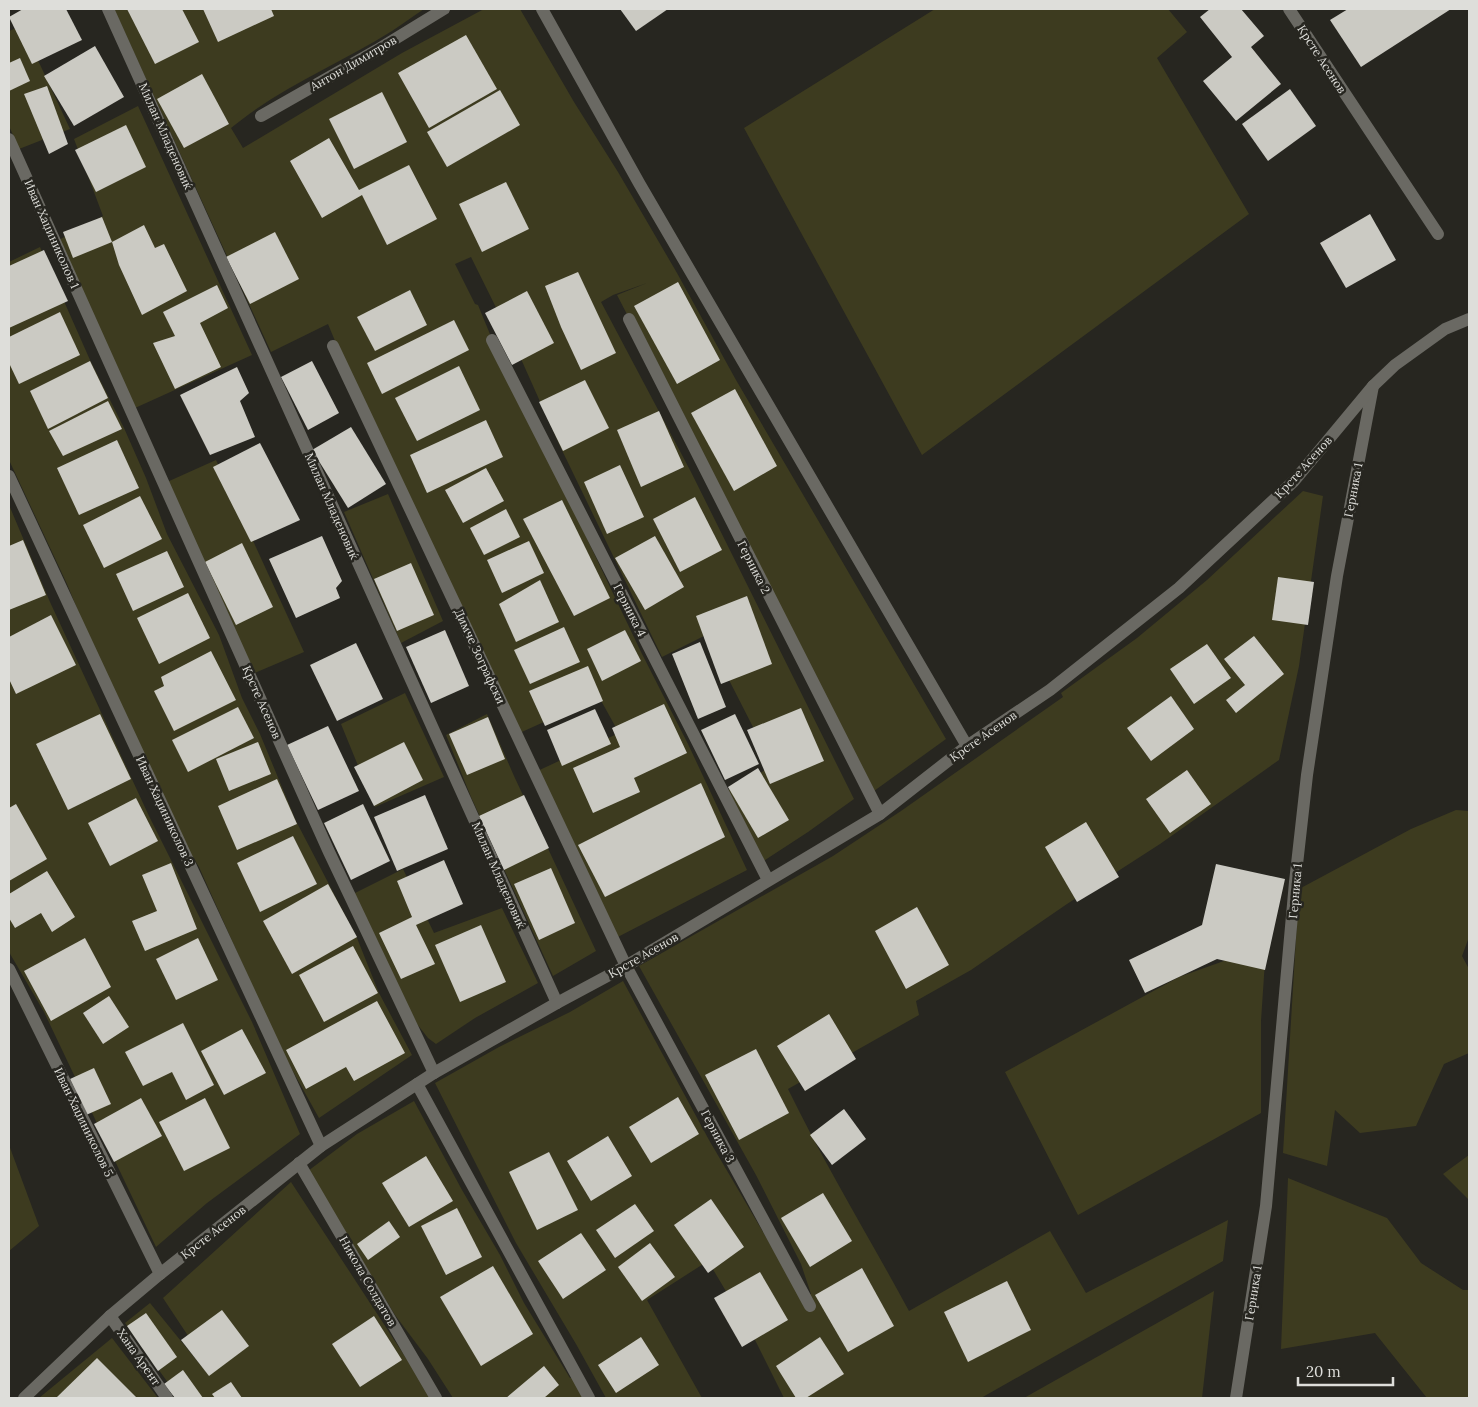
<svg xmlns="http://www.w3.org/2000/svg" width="1478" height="1407" font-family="Lora,serif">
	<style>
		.green { fill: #3d3b1f }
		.building { fill: #cbcac3 }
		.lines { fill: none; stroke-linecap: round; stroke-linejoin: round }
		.lane { stroke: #6a6963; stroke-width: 12 }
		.street { stroke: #6a6963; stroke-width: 12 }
		.labels { text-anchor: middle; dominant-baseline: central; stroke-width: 5; stroke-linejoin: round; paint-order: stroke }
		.street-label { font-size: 12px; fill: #dededa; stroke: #272620 }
	</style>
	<rect width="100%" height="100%" fill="#272620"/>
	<g class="green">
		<path d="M114,9H424C413,16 403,24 392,31C339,64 279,88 231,128L243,148L402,53L484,9H520L574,102L618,172L677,273L736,380L946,739L874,791L617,295L647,283L613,295L601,302L691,472L854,799L808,832L762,862L726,791L773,766L706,635L662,657L559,444L517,350L471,257L455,264L475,304L478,305L494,344L642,654L688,744L747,870L612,940L531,774L619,733L599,697L513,736L345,365L328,324L271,352Z"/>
		<polygon points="935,9 1168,9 1187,32 1157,58 1249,214 922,455 744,128"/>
		<polygon points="22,26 70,129 19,149 9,126 9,31"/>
		<polygon points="138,106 252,355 135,408 55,242 103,216 74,139"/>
		<polygon points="40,247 90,360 124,428 146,478 167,534 219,635 242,698 260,734 296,821 357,938 379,993 412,1055 319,1118 281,1050 199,867 169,817 90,640 67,584 9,460 9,262"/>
		<polygon points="216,460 304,652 250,675 167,482"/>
		<path d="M1303,491L1323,496L1299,666L1279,760L1160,844L1067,904L971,970L916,1001L919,1015L788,1089C825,1165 869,1237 909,1311L1050,1231L1086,1293L1228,1220L1223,1261L981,1398H784L755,1340L708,1261L647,1300L702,1398H606L576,1344L516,1243L435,1083L499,1047L570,1012L623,981L709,1140L800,1295L811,1294L801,1264L756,1175L639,966L833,856L901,811L1063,697L1061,693L1137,638L1207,580Z"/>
		<polygon points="388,494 443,621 401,643 344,512"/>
		<polygon points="9,505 50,602 149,816 252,1022 300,1134 207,1203 156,1247 44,1012 9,952"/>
		<polygon points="405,693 444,777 375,807 341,724"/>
		<polygon points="487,714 514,776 596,951 553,976 471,797 446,735"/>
		<polygon points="1456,810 1469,811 1469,937 1462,956 1469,969 1469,1053 1444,1064 1416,1126 1360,1133 1335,1110 1327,1166 1283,1153 1299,889 1411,829"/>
		<polygon points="403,869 434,933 502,908 538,983 475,1018 436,1044 428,1038 417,1024 351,895"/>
		<polygon points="1266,946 1261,1021 1261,1113 1078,1215 1005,1072 1179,977"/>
		<polygon points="414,1101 462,1190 500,1255 524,1303 570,1378 573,1377 586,1398 453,1398 428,1359 395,1315 308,1171 357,1134"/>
		<polygon points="9,1145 39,1226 9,1251"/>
		<polygon points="1469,1155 1469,1200 1443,1174"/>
		<polygon points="1288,1178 1387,1218 1421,1263 1463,1290 1469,1290 1469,1398 1427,1398 1375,1333 1281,1349"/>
		<polygon points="291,1182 421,1381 431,1398 179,1398 125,1323 150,1303 207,1373 210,1369 163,1298"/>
		<polygon points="1214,1291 1202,1398 1024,1398"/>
		<polygon points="112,1338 158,1398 39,1398"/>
	</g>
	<g class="building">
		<polygon points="23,9 66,9 82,40 32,64 9,17"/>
		<polygon points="127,9 182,9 199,42 155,64"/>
		<polygon points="203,9 271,9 274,16 218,42"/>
		<polygon points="620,9 668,9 636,31"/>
		<polygon points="1210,9 1241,9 1264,36 1251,47 1281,84 1236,121 1203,81 1232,57 1200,17"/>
		<polygon points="1348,9 1451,9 1361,67 1330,20"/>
		<polygon points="466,35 497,89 429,128 398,73"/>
		<polygon points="95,46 124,97 74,126 44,76"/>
		<polygon points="20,58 30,81 9,91 9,63"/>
		<polygon points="202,74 229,124 184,148 157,99"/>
		<polygon points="47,86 68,144 49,154 24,94"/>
		<polygon points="1290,89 1316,126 1268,161 1242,124"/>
		<polygon points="500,90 520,125 447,167 427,132"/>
		<polygon points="382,92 407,142 354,169 329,119"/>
		<polygon points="126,125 146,167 96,192 75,150"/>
		<polygon points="329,138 359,190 409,165 437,219 387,245 362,195 322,218 290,161"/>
		<polygon points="506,182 529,229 482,252 459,204"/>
		<polygon points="1370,214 1396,260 1346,288 1320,243"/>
		<polygon points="102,217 112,242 73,258 63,232"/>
		<polygon points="144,225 155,248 164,244 187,291 142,315 119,265 112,242"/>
		<polygon points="275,232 299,279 250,304 226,257"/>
		<polygon points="44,250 68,301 9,328 9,266"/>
		<polygon points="578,272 616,353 581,370 561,327 545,286"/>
		<polygon points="678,282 720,360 677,384 634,306"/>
		<polygon points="217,285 228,308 200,323 221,367 175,389 153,343 175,336 163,312"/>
		<polygon points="410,290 427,325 375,351 357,317"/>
		<polygon points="527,291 554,343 512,365 485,313"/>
		<polygon points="60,312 80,355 19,384 9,363 9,337"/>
		<polygon points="454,320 469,350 382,394 367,363"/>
		<polygon points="90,361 108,398 48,429 30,391"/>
		<polygon points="312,361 339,413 308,430 281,377"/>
		<polygon points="459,366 480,410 417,441 395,398"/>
		<polygon points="237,367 249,393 240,401 255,437 210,455 180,395"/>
		<polygon points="585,380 609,428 563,451 539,402"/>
		<polygon points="735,389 777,466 734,491 691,413"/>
		<polygon points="108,401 122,429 63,456 49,431"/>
		<polygon points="659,411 684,467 641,487 617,430"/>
		<polygon points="486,420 503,457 427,493 410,455"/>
		<polygon points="351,427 386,484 348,508 312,450"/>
		<polygon points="117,440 139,488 79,515 57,468"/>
		<polygon points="260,443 300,520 251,542 213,467"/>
		<polygon points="620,465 644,517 607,534 584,482"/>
		<polygon points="486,468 504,501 463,523 445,490"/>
		<polygon points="140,496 162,539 104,568 83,525"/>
		<polygon points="695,497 722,550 680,572 653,519"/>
		<polygon points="562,500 610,598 574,616 523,519"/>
		<polygon points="506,509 520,537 484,555 470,528"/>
		<polygon points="322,536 342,581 336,588 340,598 296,618 269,559"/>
		<polygon points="655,536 684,587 645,610 615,558"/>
		<polygon points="23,540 46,595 9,610 9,546"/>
		<polygon points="529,541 544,573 502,593 487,560"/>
		<polygon points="242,543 273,607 236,625 205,562"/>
		<polygon points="167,551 184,587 133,611 116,574"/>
		<polygon points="411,563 434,615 397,631 374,579"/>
		<polygon points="1278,577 1314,582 1308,625 1272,620"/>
		<polygon points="540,580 559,622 516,642 499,604"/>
		<polygon points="188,593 210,638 159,664 137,618"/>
		<polygon points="747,596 772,664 721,684 696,616"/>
		<polygon points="51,615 76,665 16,694 9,679 9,637"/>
		<polygon points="564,627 580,662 530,684 514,650"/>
		<polygon points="445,630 469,686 431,703 406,647"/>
		<polygon points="625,630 641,661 602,681 587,649"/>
		<polygon points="1254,636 1284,674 1236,713 1226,700 1245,685 1224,659"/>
		<polygon points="700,642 726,707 698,719 672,654"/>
		<polygon points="356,643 383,699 337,721 310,665"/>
		<polygon points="1207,644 1231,678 1194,704 1170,669"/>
		<polygon points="211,651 236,700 174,731 154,691 164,686 161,677"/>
		<polygon points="588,666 603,701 545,726 529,691"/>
		<polygon points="1171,696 1194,729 1151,761 1127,728"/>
		<polygon points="664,704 687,753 634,778 640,792 593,813 573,768 620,747 612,728"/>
		<polygon points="238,707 254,738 188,772 172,740"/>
		<polygon points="801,708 824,761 770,784 747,730"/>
		<polygon points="595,709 611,744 562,766 547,730"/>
		<polygon points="100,714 131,779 68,810 36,744"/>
		<polygon points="735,714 759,764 725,780 701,730"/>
		<polygon points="488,717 505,759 467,775 449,734"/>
		<polygon points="328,726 359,791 318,810 287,745"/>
		<polygon points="258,742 271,774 229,791 216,759"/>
		<polygon points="404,742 423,780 374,806 354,767"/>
		<polygon points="758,768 789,820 758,838 728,787"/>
		<polygon points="1187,770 1211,804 1170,833 1146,799"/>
		<polygon points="277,779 297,824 237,850 218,806"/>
		<polygon points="701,783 725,837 605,897 578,845 645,811"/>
		<polygon points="425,795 448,849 397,871 374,817"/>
		<polygon points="524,795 549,848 504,870 479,816"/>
		<polygon points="136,798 158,841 110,866 88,823"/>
		<polygon points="16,804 47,859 9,881 9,808"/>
		<polygon points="363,804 390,861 351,880 324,823"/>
		<polygon points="1086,822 1119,877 1077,902 1045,847"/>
		<polygon points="293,836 317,884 260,912 237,863"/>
		<polygon points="444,860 463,904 416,925 435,964 401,979 379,933 412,917 397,881"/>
		<polygon points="171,863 197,929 145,951 132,921 157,911 142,875"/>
		<polygon points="1216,864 1285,879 1265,970 1217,959 1145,993 1129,960 1202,925"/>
		<polygon points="551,868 575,923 539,940 514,884"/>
		<polygon points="47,871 75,917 52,932 41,913 15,928 9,918 9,894"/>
		<polygon points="328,884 357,937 292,974 263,921"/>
		<polygon points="917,907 949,965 906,989 875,931"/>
		<polygon points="481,925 506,982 460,1002 435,945"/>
		<polygon points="85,938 111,987 51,1021 24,971"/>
		<polygon points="198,938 218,980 176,1000 156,959"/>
		<polygon points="353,946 378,993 324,1022 299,975"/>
		<polygon points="109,996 129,1027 103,1044 83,1013"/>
		<polygon points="377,1001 405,1053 354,1081 346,1067 306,1089 286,1050"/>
		<polygon points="829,1014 856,1059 805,1091 777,1046"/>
		<polygon points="183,1023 214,1085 186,1100 172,1072 143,1086 125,1052"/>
		<polygon points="242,1029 266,1073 224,1095 201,1051"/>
		<polygon points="756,1049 789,1113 739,1140 705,1075"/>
		<polygon points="94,1068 111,1104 86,1115 70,1079"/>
		<polygon points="678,1097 699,1134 651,1163 629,1127"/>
		<polygon points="141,1098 162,1136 114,1162 94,1124"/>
		<polygon points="205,1098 230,1148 184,1171 159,1122"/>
		<polygon points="844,1109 866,1139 832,1165 810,1135"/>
		<polygon points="608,1136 632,1176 591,1201 567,1161"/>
		<polygon points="549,1152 578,1210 537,1230 509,1172"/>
		<polygon points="426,1156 453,1201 409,1227 382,1183"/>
		<polygon points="823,1193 852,1241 810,1267 781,1218"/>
		<polygon points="711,1199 744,1247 708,1273 674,1225"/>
		<polygon points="635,1204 654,1231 615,1258 596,1230"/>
		<polygon points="457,1208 482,1257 446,1275 421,1226"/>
		<polygon points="389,1221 400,1237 368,1260 357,1244"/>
		<polygon points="581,1233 606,1270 563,1299 538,1261"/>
		<polygon points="650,1243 675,1277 642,1301 618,1267"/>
		<polygon points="493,1266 533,1334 481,1366 440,1297"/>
		<polygon points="862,1268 894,1326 848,1352 815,1295"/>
		<polygon points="760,1272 788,1320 742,1347 714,1298"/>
		<polygon points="1007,1281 1031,1330 968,1362 944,1312"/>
		<polygon points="222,1310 249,1346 209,1376 181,1340"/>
		<polygon points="146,1313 177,1357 158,1371 127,1326"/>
		<polygon points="374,1316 402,1360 360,1387 332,1344"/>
		<polygon points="641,1337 659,1365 616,1393 598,1365"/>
		<polygon points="820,1337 844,1374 806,1398 796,1398 776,1366"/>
		<polygon points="97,1358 137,1398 56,1398"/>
		<polygon points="544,1366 559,1385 544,1398 506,1398"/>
		<polygon points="183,1370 203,1398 175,1398 164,1384"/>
		<polygon points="231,1382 242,1398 215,1398 212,1394"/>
	</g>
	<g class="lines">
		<g class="lane">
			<polyline points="108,9 557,1003"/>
			<polyline points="1289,9 1438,234"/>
			<polyline points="261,116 377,50 444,9"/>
			<polyline points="9,139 329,852 434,1073"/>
			<polyline points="629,319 880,814"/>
			<polyline points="492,340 768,880"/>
			<polyline points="333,346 626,966 810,1306"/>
			<polyline points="9,476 321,1146"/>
			<polyline points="9,969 160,1274"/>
			<polyline points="417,1084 589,1398"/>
			<polyline points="299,1163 436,1398"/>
			<polyline points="110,1316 167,1398"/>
			<polyline points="1236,1398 1266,1206 1295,882 1307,775 1337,576 1373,386"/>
		</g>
		<g class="street">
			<polyline points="542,9 639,183 967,746"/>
			<polyline points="24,1398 110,1316 160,1274 321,1146 434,1073 557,1003 626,966 880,814 967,746 1050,690 1179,588 1294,481 1373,386 1395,365 1445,329 1469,319"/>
		</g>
	</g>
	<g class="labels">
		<g class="street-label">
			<text transform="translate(1322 59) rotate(57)">Крсте Асенов</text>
			<text transform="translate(353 63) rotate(-30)">Антон Димитров</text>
			<text transform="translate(166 136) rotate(66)">Милан Младеновиќ</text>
			<text transform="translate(52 234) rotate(66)">Иван Хаџиниколов 1</text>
			<text transform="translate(1303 467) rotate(-48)">Крсте Асенов</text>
			<text transform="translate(1353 490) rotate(-79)">Герника 1</text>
			<text transform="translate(332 506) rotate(66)">Милан Младеновиќ</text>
			<text transform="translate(754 567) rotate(63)">Герника 2</text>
			<text transform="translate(630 610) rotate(63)">Герника 4</text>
			<text transform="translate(480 656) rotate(65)">Димче Зографски</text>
			<text transform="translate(262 702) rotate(66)">Крсте Асенов</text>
			<text transform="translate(983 736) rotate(-35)">Крсте Асенов</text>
			<text transform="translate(165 811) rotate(65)">Иван Хаџиниколов 3</text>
			<text transform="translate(499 875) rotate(66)">Милан Младеновиќ</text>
			<text transform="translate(1295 891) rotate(-85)">Герника 1</text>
			<text transform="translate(643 955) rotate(-30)">Крсте Асенов</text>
			<text transform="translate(84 1122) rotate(64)">Иван Хаџиниколов 5</text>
			<text transform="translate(718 1136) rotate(62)">Герника 3</text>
			<text transform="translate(213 1232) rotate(-38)">Крсте Асенов</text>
			<text transform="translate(368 1281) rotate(60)">Никола Солдатов</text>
			<text transform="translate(1253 1293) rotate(-81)">Герника 1</text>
			<text transform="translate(139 1357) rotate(55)">Хана Арент</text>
		</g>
	</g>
	<rect width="1478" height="1407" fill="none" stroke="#dededa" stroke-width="20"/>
	<path d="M1298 1377v8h95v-8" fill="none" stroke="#dededa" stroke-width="2.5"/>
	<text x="1306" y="1377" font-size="15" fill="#dededa" stroke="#272620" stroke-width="4" paint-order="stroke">20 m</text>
</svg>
